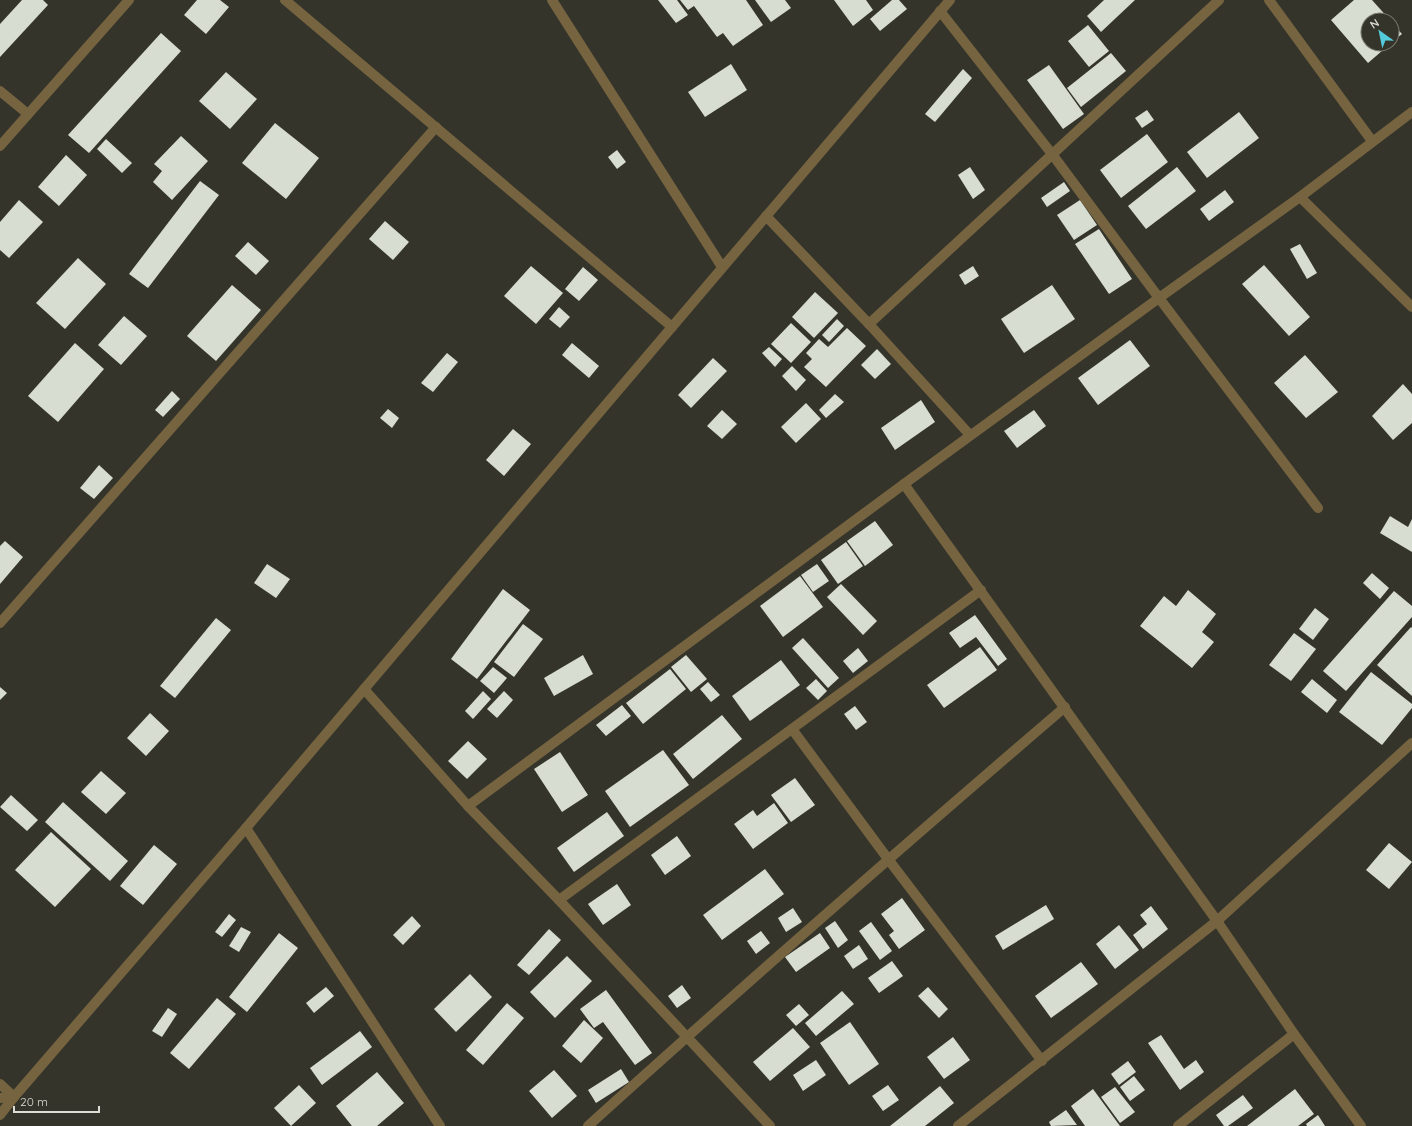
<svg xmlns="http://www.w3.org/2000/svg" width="1412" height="1126" font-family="Quicksand,sans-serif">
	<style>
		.building { fill: #d8ddd1 }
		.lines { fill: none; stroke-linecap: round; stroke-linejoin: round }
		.minor { stroke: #766441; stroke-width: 10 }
		.tertiary { stroke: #766441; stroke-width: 10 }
	</style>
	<rect width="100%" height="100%" fill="#34342a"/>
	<g class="building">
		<polygon points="22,0 43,0 48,5 0,57 0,24"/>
		<polygon points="197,0 220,0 229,7 206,34 184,15"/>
		<polygon points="658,0 677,0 688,15 676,23"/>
		<polygon points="680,0 746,0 763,25 733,46 723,33 717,37 694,6 688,10"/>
		<polygon points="755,0 785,0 791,8 771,22"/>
		<polygon points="834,0 866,0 873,10 853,26"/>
		<polygon points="892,0 899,0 907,9 880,31 870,19"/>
		<polygon points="1104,0 1135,0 1101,32 1087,16"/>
		<polygon points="1354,0 1372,0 1390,20 1368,20 1368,44 1390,44 1368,63 1331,20"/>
		<polygon points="1392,23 1402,34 1392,42"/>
		<polygon points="1088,25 1109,51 1089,67 1068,41"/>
		<polygon points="161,33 181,51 89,153 68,135"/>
		<polygon points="1111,53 1126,71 1081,107 1067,88"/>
		<polygon points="731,64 747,90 705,117 688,92"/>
		<polygon points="1049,65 1084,114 1063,129 1027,80"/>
		<polygon points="963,69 972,78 935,122 925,114"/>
		<polygon points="226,72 257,99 230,129 199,101"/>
		<polygon points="1147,110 1154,120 1142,128 1135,118"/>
		<polygon points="1239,112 1259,138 1207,178 1187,152"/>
		<polygon points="275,123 319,158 286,199 242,163"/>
		<polygon points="1147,134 1168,162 1121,198 1100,170"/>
		<polygon points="181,136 208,161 172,200 153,182 162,171 154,164"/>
		<polygon points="106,139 132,163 122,173 97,149"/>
		<polygon points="617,150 626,162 617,169 608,157"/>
		<polygon points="66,155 87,175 59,206 38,187"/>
		<polygon points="970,167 985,190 973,199 958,175"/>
		<polygon points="1177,167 1196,191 1146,229 1128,206"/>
		<polygon points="200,181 219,195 148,288 129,274"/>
		<polygon points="1064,182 1070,191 1047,207 1041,198"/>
		<polygon points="1225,190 1234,202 1209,221 1200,209"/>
		<polygon points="19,200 43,222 9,258 0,250 0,222"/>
		<polygon points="1080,200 1097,225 1074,240 1057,215"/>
		<polygon points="385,221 409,242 393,260 369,239"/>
		<polygon points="1099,229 1132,279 1109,294 1075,244"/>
		<polygon points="248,242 269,261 256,275 235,256"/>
		<polygon points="1300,244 1317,273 1307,279 1290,249"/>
		<polygon points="78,258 106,284 65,329 36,303"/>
		<polygon points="1264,265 1310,317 1289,336 1242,284"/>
		<polygon points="531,266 563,293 536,324 504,296"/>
		<polygon points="973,266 979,276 965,285 959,275"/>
		<polygon points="583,267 598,280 579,301 565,289"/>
		<polygon points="232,285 261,310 216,361 187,336"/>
		<polygon points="1052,285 1075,319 1024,353 1001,319"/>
		<polygon points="815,292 838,313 814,338 792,317"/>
		<polygon points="559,307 570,317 560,328 549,319"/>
		<polygon points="124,316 147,336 121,365 98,345"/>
		<polygon points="837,319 844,326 829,342 822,335"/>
		<polygon points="791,323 811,342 791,363 771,344"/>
		<polygon points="847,328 866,346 826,387 804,367 812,359 806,353 819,339 828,347"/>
		<polygon points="1130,340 1150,366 1098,405 1078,378"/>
		<polygon points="75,343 104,369 58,422 28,396"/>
		<polygon points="572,343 599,366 589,378 562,355"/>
		<polygon points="769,347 782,359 775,367 762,353"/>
		<polygon points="877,349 891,364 875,379 861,365"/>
		<polygon points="447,353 458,362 433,392 421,383"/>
		<polygon points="1305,355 1338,392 1306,418 1274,383"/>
		<polygon points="713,358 727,371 691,408 678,395"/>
		<polygon points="792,366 806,380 796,391 782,376"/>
		<polygon points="1403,384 1412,394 1412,423 1393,440 1372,416"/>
		<polygon points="172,391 180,399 163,417 155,410"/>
		<polygon points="835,394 844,402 826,418 819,410"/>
		<polygon points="921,400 935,422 895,450 881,428"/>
		<polygon points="806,403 821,419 796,443 781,427"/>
		<polygon points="388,409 399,418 392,428 380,418"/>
		<polygon points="722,410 737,424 722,439 707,426"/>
		<polygon points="1034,410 1046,426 1017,448 1004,431"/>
		<polygon points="513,429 531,444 504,476 486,460"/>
		<polygon points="99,465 113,478 94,499 80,488"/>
		<polygon points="1390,516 1408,527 1412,519 1412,552 1380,533"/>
		<polygon points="875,521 893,545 865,566 847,541"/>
		<polygon points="5,541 23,557 0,584 0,546"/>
		<polygon points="846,542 863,566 838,584 821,560"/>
		<polygon points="267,564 290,579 276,598 254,583"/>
		<polygon points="817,564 829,581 813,592 801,575"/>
		<polygon points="1372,573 1389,588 1380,599 1363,583"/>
		<polygon points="800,576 823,607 783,637 760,606"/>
		<polygon points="841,584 877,621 863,635 827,597"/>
		<polygon points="503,589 530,610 477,679 451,659"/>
		<polygon points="1188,590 1216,614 1202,632 1214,642 1192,668 1140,626 1164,596 1176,606"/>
		<polygon points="1394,591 1412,606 1412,617 1346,691 1323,671"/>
		<polygon points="1315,608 1329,619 1313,640 1299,629"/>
		<polygon points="975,615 1007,659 998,666 976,637 960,648 949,633"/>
		<polygon points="216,618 231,630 175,698 160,686"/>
		<polygon points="523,624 543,639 514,677 494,662"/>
		<polygon points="1411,627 1412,628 1412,696 1377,665"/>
		<polygon points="1294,633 1316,649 1291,681 1269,665"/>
		<polygon points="803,638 839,678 828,688 792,648"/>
		<polygon points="980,647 997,670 944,708 927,685"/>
		<polygon points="858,648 868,661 853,673 843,661"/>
		<polygon points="583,655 593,674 554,696 544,678"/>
		<polygon points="686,655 707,679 691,692 671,667"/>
		<polygon points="781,660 800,685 750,721 732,696"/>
		<polygon points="493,667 507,678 494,693 480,681"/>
		<polygon points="670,669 686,689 643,724 626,703"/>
		<polygon points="1371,672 1412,704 1412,708 1382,745 1339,712"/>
		<polygon points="816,679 827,691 818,700 806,688"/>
		<polygon points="1312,679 1337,700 1327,713 1301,692"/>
		<polygon points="708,682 720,695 711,702 700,689"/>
		<polygon points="0,687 7,693 0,700"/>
		<polygon points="483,691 491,699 473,719 465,711"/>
		<polygon points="504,691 513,700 497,718 487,709"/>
		<polygon points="622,705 631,716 606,736 596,725"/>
		<polygon points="855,706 867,722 856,730 844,714"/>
		<polygon points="150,713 169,731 146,756 127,738"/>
		<polygon points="722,715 742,739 693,779 673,754"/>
		<polygon points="468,741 487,759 467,779 448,761"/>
		<polygon points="663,750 689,785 630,827 605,791"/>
		<polygon points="560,752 588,795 562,812 534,769"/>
		<polygon points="101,771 126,793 106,814 81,792"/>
		<polygon points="795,778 815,805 791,822 771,795"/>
		<polygon points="11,795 38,820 27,831 0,807"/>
		<polygon points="63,802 128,861 110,881 45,822"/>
		<polygon points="774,803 788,823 753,849 734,824 753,810 757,816"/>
		<polygon points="607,812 624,836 574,872 557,848"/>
		<polygon points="51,832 91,869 55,907 15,870"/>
		<polygon points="677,836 691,856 665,875 651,855"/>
		<polygon points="1389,843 1412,862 1389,889 1366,870"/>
		<polygon points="154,845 177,864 143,905 120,886"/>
		<polygon points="765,869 784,894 722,940 703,915"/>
		<polygon points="617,884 631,905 603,925 588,904"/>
		<polygon points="902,898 925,930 899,949 889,935 894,931 881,914"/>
		<polygon points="1046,905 1054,919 1003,950 995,936"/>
		<polygon points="1151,906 1168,929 1143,949 1133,935 1147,924 1140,915"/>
		<polygon points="793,908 802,922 786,932 778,918"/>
		<polygon points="229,914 236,920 222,937 215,932"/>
		<polygon points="412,916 421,926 403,945 393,935"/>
		<polygon points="835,921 848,940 838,948 825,928"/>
		<polygon points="871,922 892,951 880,960 859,931"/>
		<polygon points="1119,925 1139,950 1115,969 1096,944"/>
		<polygon points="241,927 251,932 239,952 229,946"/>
		<polygon points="549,929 561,940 529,975 517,965"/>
		<polygon points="761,931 770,943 756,954 747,941"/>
		<polygon points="279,933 298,948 247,1012 229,997"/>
		<polygon points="820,933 830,948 796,972 785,957"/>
		<polygon points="859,945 868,959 853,969 844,956"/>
		<polygon points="567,956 592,981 555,1018 530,992"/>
		<polygon points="892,961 903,976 879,993 868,978"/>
		<polygon points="1081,962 1098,984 1051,1018 1035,996"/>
		<polygon points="470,974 492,997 456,1032 434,1009"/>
		<polygon points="682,985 691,998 677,1008 668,996"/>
		<polygon points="326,987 334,996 314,1013 306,1003"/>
		<polygon points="928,987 948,1009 939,1018 918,996"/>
		<polygon points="606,990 652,1053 635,1065 603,1022 594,1028 580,1009"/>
		<polygon points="842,991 854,1004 816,1036 805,1023"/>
		<polygon points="217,998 236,1014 189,1069 170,1053"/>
		<polygon points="507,1003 524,1018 483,1065 466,1050"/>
		<polygon points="799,1004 809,1015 796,1026 786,1015"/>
		<polygon points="168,1008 177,1014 162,1037 152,1031"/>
		<polygon points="584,1020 603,1038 581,1063 562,1046"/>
		<polygon points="850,1022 879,1064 849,1085 820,1043"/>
		<polygon points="793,1028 810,1047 770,1081 753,1062"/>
		<polygon points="360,1031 372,1047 322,1085 310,1068"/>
		<polygon points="1161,1035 1184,1069 1196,1060 1204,1072 1180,1090 1148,1043"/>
		<polygon points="953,1037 970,1060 944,1079 927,1057"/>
		<polygon points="816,1060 826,1075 803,1091 793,1075"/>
		<polygon points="1128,1061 1136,1072 1119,1085 1111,1074"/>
		<polygon points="621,1069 629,1082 596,1103 588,1090"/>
		<polygon points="554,1070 577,1096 552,1118 529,1091"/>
		<polygon points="377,1072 404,1103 377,1126 352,1126 336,1106"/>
		<polygon points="1134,1076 1145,1090 1130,1101 1120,1087"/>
		<polygon points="299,1085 316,1103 291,1126 274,1108"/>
		<polygon points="888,1085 899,1100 883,1111 872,1096"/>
		<polygon points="940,1086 954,1103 925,1126 890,1126"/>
		<polygon points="1115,1087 1135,1112 1120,1123 1101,1097"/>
		<polygon points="1093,1089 1120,1126 1085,1126 1071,1106"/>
		<polygon points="1295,1089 1314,1114 1298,1126 1247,1126"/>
		<polygon points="1243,1095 1253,1108 1228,1126 1224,1126 1216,1115"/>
		<polygon points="1066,1110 1077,1125 1051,1126 1049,1122"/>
		<polygon points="1318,1115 1325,1126 1307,1126 1306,1124"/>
	</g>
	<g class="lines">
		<g class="minor">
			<polyline points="285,0 672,327"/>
			<polyline points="552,0 722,267"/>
			<polyline points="1269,0 1372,141"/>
			<polyline points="940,11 1052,154 1159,298 1318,508"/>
			<polyline points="0,91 28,114"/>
			<polyline points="0,146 129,0"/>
			<polyline points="1300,197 1412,307"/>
			<polyline points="766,216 869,324 970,435"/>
			<polyline points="869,324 1219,0"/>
			<polyline points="904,484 1217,921 1294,1034 1361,1126"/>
			<polyline points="0,623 436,127"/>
			<polyline points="364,689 468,806 559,900 770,1126"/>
			<polyline points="792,729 888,859 1042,1061"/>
			<polyline points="468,806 904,484 1159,298 1300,197 1412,112"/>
			<polyline points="246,828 440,1126"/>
			<polyline points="559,900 981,590"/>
			<polyline points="0,1084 14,1097"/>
			<polyline points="0,1098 14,1097"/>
			<path d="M588,1126C745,984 904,845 1065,707"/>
			<polyline points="958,1126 1217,921 1412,743"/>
			<polyline points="1178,1126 1294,1034"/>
		</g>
		<polyline class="tertiary" points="0,1115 14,1097 246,828 950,0"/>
	</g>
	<g transform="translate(1380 32) rotate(327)"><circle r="19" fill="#34342a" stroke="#78786f"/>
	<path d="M0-3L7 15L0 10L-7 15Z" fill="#53cbdb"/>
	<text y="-6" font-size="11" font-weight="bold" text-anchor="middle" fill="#ddddd7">N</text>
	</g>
	<path d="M14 1106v6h85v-6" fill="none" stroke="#ddddd7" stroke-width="2"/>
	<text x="20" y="1106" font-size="12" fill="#ddddd7" stroke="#34342a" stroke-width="3" paint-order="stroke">20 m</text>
</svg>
